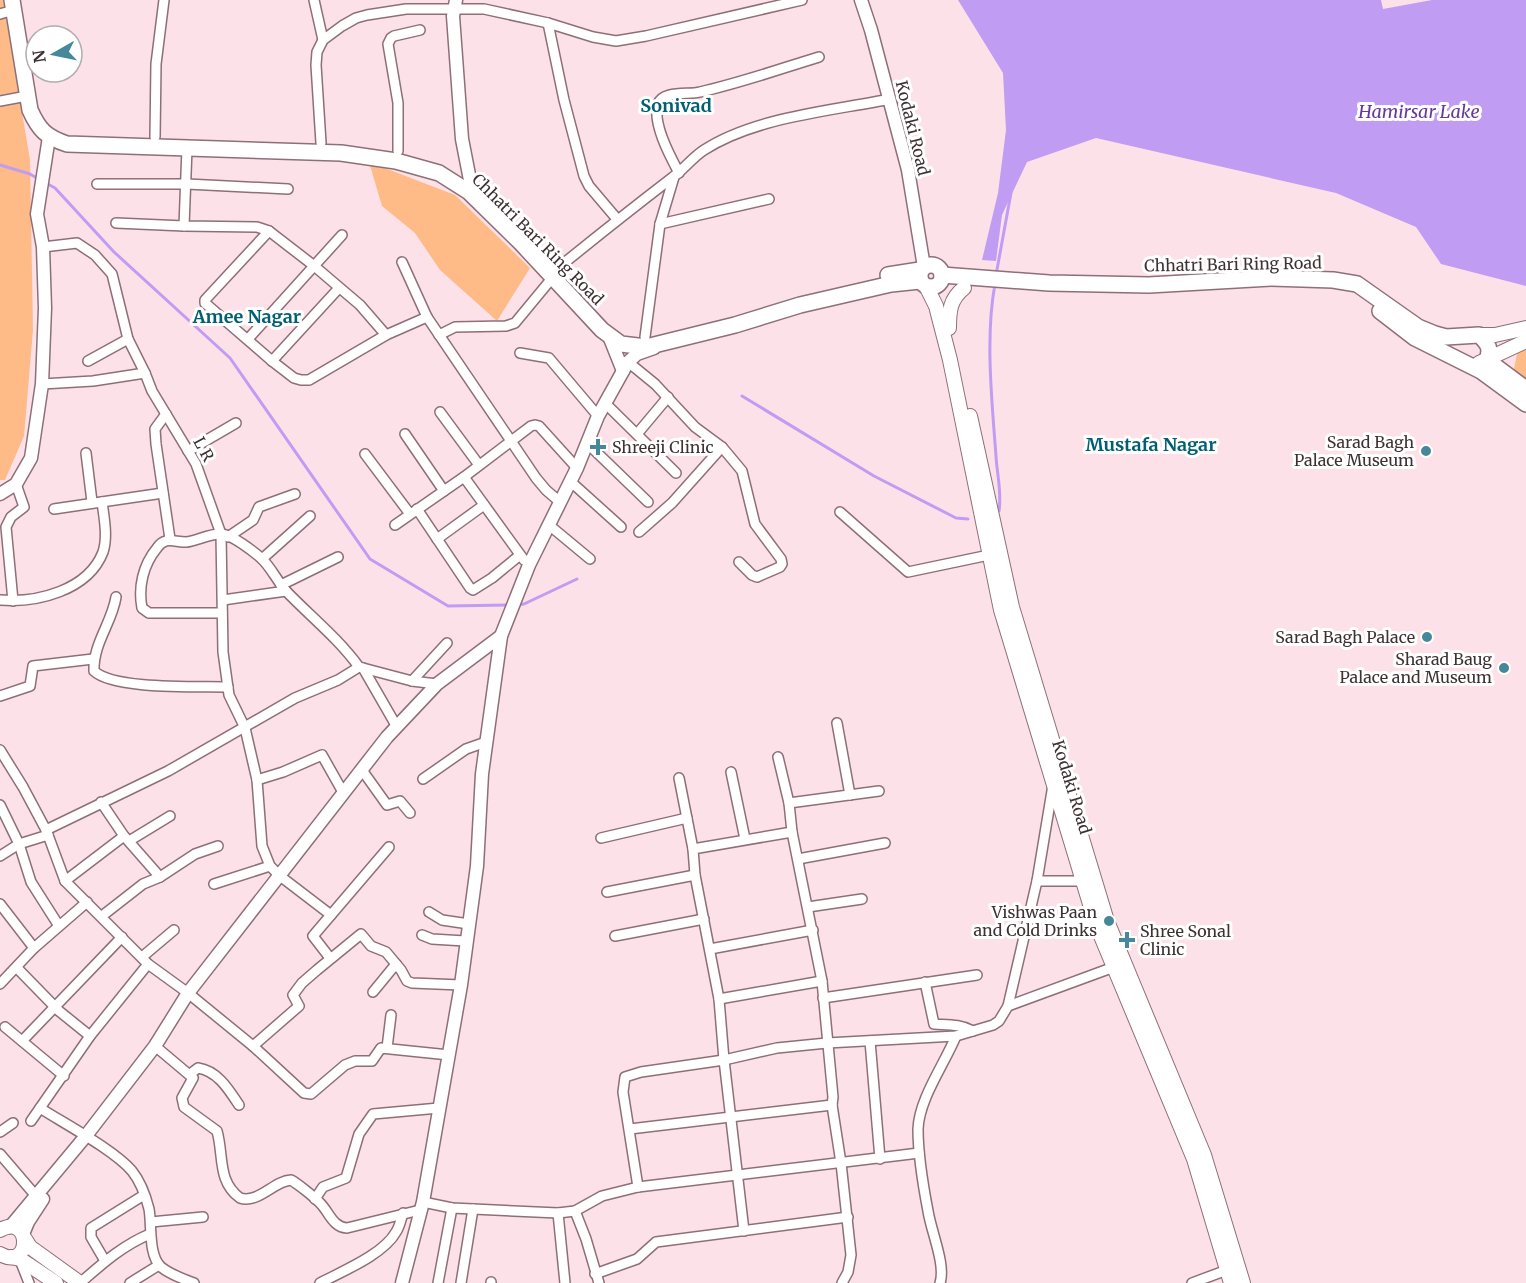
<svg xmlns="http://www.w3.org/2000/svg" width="1526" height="1283" font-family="Merriweather,serif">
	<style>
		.green { fill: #feba87 }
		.water { fill: #c09cf2 }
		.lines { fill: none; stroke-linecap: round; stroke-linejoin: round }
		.stream { stroke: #c09cf2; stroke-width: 3 }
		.minor-casing { stroke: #8e6f77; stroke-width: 12 }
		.tertiary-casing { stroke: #8e6f77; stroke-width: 15 }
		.secondary-casing { stroke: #8e6f77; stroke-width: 16 }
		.primary-casing { stroke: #8e6f77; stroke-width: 18 }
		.minor { stroke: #fff; stroke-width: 9 }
		.tertiary { stroke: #fff; stroke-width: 12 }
		.secondary { stroke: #fff; stroke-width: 14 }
		.primary { stroke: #fff; stroke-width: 15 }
		.poi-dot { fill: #458899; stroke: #fff; stroke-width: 2 }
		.labels { text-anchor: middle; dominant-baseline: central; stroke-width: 6; stroke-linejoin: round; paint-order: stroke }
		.street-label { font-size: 16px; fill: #3e3134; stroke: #fff }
		.poi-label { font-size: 16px; fill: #3e3134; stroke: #fff; text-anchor: end }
		.neighbourhood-label { font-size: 18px; font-weight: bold; fill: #005f72; stroke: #fff }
		.water-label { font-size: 18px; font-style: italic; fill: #67379a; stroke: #fff }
	</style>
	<rect width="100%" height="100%" fill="#fde1e8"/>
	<g class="green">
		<polygon points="0,0 3,0 30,160 33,330 24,436 5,480 0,480"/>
		<polygon points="369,162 455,195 530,268 497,321 440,270 415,233 382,206"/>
		<polygon points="1526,345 1526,383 1513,374 1518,349"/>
	</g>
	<polygon class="water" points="958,0 1381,0 1383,9 1432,0 1526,0 1526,286 1441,264 1416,227 1336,193 1096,138 1027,162 1002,215 996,261 982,260 998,193 1006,130 1003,73"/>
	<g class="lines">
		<g class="stream">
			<polyline points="0,165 30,174 40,180"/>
			<polyline points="46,183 55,188 114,252 230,358 370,559 448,606 508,605"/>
			<polyline points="996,275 1011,193"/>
			<path d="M995,284C985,337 992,402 996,456C997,475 1002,492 999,511"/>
			<polyline points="742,396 874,476 956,518 968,519"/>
			<polyline points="518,605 524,604 577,579"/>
		</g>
		<defs>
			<g id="minor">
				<polyline points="314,0 323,40"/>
				<polyline points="0,14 14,10"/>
				<polyline points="548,23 564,100 584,176 589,186 617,219"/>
				<polyline points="0,101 27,96"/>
				<polyline points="155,137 156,64 164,0"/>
				<polyline points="321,143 316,65 317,52 323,40 342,26 356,18 367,15 406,9 484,9 548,23 593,37 616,41 646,36 802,0"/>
				<polyline points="187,148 184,226 257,227 269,231 313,265 360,305 386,335"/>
				<polyline points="398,151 398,103 388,44 391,38 394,36 420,30"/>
				<path d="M679,173C670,156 652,123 658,104C663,90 689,95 700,92C740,83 780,69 819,57"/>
				<polyline points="97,184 187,184 288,189"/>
				<polyline points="116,223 184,226"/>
				<polyline points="660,224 769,199"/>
				<polyline points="269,231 205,300 205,303 272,361 294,378 301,380 309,380 386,335 427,317"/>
				<polyline points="43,247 77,243 95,255 112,274 128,339 145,373 152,391 196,464 221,534 223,652 229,695 245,728 257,780 262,846 270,866 280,876 331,915"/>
				<polyline points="402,262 427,317 536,478 546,490 560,502"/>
				<path d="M558,268C596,237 634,207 673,177C684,169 693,157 704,150C755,117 831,111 890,99"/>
				<polyline points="439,335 455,327 506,326 515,323 553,277"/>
				<polyline points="645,337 660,224 674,177"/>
				<polyline points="248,339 342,235"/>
				<polyline points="520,353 549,358 598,416"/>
				<polyline points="88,361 128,339"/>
				<polyline points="272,361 339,288"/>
				<polyline points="628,362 655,384 695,427 722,447 742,471 755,524 781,559 782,564 780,567 757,577 752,575 739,562"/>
				<polyline points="42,384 93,381 145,373"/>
				<polyline points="605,403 676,473"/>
				<polyline points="440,412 479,465"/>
				<polyline points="166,414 155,429 156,444 170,539"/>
				<polyline points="405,434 444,491"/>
				<polyline points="637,434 668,397"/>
				<polyline points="588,444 648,502"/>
				<polyline points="188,451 236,423"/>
				<polyline points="86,453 92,502"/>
				<polyline points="365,454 410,514"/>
				<polyline points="464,477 524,560"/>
				<polyline points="570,481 621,527"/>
				<polyline points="54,509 163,493"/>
				<polyline points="417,509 470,588 473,590 492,578 520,555"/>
				<polyline points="840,512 908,572 989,555"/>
				<polyline points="395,525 464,477 531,426 535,425 539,426 577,468"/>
				<polyline points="549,525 590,559"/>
				<polyline points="639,532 672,503 722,447"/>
				<polyline points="228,537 253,520 259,507 295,494"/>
				<polyline points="437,539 484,505"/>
				<polyline points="262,559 310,516"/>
				<polyline points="281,585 338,557"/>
				<path d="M116,597C112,623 93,643 94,671C114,690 199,686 228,687"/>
				<path d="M0,600C36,603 88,591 103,552C108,537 104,517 102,502"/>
				<polyline points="223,600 286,591"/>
				<polyline points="13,601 6,527 11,517 24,507 16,484"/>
				<path d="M222,613H149L142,608C138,587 143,565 157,548C165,536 174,542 186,542C197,541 210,533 222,534C232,535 253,551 261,558C271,567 277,581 286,591C310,616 339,639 359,667"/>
				<polyline points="363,668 397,727"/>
				<polyline points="412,681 447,643"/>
				<polyline points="0,696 30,686 33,666 93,659"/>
				<polyline points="837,723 850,795"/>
				<polyline points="0,750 23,787 46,830"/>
				<polyline points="778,757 789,803"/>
				<polyline points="362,770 387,805 400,801 410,813"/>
				<polyline points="731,772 745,839"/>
				<polyline points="679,778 693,849"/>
				<polyline points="423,779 466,749 486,742"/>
				<polyline points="257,780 283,772 322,755 344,794"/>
				<polyline points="101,802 124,836 160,877"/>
				<polyline points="0,805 19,844 31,882 59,926"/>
				<polyline points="48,835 65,881 148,964 188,993 253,1046 304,1093 311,1094 345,1065 355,1061 372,1061 381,1048 449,1055"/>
				<polyline points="601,838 687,818"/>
				<polyline points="129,841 170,816"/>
				<polyline points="0,856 19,844 48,835 46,830 168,771 295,698 338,680 359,667 412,681 437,684"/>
				<polyline points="798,859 885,843"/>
				<polyline points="65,881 124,836"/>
				<polyline points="1037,881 1083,881"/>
				<polyline points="214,884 270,866"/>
				<polyline points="607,892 695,875"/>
				<polyline points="0,904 34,948"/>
				<polyline points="808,907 862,899"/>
				<polyline points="429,912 442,920 469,924"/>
				<polyline points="102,916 143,884 160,877 195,854 218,846"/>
				<polyline points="1028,918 1096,924"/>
				<polyline points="422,935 432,939 465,941"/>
				<polyline points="615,936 704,919"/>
				<polyline points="710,949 813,930"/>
				<polyline points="142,957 174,930"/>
				<polyline points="330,958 313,936 389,847"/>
				<polyline points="17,968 59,1011 90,1036"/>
				<path d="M925,982L934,1024C948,1025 960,1024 973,1031"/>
				<polyline points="0,984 34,948 87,902"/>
				<polyline points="373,992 396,964"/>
				<polyline points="823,998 977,975"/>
				<polyline points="719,999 822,981"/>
				<polyline points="1008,1006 1037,881 1053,785"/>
				<polyline points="5,1027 64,1076"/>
				<polyline points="22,1041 122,937"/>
				<polyline points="870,1041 880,1159"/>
				<path d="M155,1046L193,1078L182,1098L184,1107L217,1131C224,1156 217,1181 240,1198C258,1204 274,1181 291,1180C298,1184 313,1196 319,1202C329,1211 332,1227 347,1228L420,1210"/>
				<polyline points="253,1046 299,1006 293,995 302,983 317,970 361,934 371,946 386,952 401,970 407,981 412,983 461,985"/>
				<polyline points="387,1048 391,1015"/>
				<path d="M190,1074L198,1068C218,1071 229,1090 239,1105"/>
				<path d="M40,1108C65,1124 114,1150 132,1171C140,1181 146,1197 149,1209C152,1225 148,1255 161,1267C171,1275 183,1279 194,1283"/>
				<polyline points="31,1121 90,1036 148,964"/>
				<polyline points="630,1129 832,1105"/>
				<polyline points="0,1132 13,1123"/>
				<polyline points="0,1154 36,1196"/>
				<polyline points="638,1187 623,1092 625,1077 641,1072 724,1060 777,1048 827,1043 956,1036 993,1025 999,1021 1008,1006 1114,967"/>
				<polyline points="315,1199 323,1187 346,1178 359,1134 373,1114 439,1108"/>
				<polyline points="423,1202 452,1208 558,1213 575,1211 602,1196 638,1187 919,1153"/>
				<polyline points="575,1211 586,1239 599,1283"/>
				<polyline points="558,1213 565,1283"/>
				<polyline points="151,1222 203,1217"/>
				<polyline points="744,1231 724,1060 719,999 695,875 693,849 792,832"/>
				<polyline points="20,1260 29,1283"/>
				<polyline points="105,1261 91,1237 91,1228 144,1195"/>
				<polyline points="595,1274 637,1259 656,1242 848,1217"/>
				<path d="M80,1283C102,1264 123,1245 150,1234"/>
				<polyline points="130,1283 159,1265"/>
				<path d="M320,1283C343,1271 384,1254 396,1232C400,1226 401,1219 403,1213"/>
				<polyline points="438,1283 452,1208"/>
				<polyline points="461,1283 473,1209"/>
				<polyline points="491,1283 491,1282"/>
				<polyline points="842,1283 848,1272 851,1255 841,1163 832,1105 833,1097 822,981 792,832 789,803 879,791"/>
				<path d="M940,1283C946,1265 931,1231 928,1211C923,1185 918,1156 918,1129C919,1099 944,1065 956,1036"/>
				<polyline points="1192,1283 1227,1270"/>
			</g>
			<g id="tertiary">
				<polyline points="456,0 453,16 462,139 470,180 469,192"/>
				<polyline points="861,0 871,30 908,170 924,267"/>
				<polyline points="609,336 623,371"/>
				<polyline points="0,494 16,484 31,458 42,384 45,308 43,247 37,214 49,137"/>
				<polyline points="10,1227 85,1137 155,1046 188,993 387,737 437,684 501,636"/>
				<polyline points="23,1234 28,1222 43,1199"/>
				<polyline points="402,1283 423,1202 461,985 477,866 482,774 501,636 529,565 577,468 598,416 628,362 637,354 654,348"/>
			</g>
			<g id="secondary">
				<polyline points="926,286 936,306 950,360 1001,610 1096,924 1194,1159 1231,1283"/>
				<path d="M949,328C949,311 950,299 964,288"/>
				<polyline points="1479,335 1495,335 1526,328"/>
				<polyline points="1479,363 1526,341"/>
				<polyline points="970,416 1012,607 1107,921 1204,1155 1243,1283"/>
				<path d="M0,1230C32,1212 32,1272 0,1254"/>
				<polyline points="25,1239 30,1247 80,1283"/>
				<polyline points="12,1257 20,1259 56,1283"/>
			</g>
			<g id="primary">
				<path d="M12,0L30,110C39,130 46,137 67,144L341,153L396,161L439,173L469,192L521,243L602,330L621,344L646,347L735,325L800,305L891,284L920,281"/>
				<circle cx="931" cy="276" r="11"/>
				<polyline points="888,275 920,270"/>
				<path d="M942,275L1049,283L1149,285L1271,278L1333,280L1357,284L1418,327L1435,334L1446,337L1479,335C1489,344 1491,349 1487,360L1526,389"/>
				<polyline points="1380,311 1415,338 1481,371 1526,404"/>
			</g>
		</defs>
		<use href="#minor" class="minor-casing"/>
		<use href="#tertiary" class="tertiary-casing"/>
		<use href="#secondary" class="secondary-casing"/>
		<use href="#primary" class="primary-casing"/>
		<use href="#minor" class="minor"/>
		<use href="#tertiary" class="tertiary"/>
		<use href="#secondary" class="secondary"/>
		<use href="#primary" class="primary"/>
	</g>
	<g class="poi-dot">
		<path d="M595 438h6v6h6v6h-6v6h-6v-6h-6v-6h6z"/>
		<circle cx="1426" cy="451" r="6"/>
		<circle cx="1427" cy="637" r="6"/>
		<circle cx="1504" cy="668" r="6"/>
		<circle cx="1109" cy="921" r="6"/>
		<path d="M1124 931h6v6h6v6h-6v6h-6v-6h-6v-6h6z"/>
	</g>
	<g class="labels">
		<g class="street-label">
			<text transform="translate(913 128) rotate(76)">Kodaki Road</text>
			<text transform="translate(538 239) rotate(45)">Chhatri Bari Ring Road</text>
			<text transform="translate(1233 264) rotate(-1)">Chhatri Bari Ring Road</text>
			<text transform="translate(204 449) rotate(61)">L R</text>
			<text transform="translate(1072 787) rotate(73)">Kodaki Road</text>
		</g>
		<g class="poi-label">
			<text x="1414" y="442">Sarad Bagh<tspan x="1414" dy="18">Palace Museum</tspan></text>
			<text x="612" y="447" text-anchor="start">Shreeji Clinic</text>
			<text x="1415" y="637">Sarad Bagh Palace</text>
			<text x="1492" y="659">Sharad Baug<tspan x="1492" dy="18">Palace and Museum</tspan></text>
			<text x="1097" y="912">Vishwas Paan<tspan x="1097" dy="18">and Cold Drinks</tspan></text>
			<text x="1140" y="931" text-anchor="start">Shree Sonal<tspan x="1140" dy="18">Clinic</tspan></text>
		</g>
		<g class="neighbourhood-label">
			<text x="676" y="105">Sonivad</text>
			<text x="247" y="316">Amee Nagar</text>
			<text x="1151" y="444">Mustafa Nagar</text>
		</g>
		<g class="water-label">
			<text x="1419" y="111">Hamirsar Lake</text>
		</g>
	</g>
	<g transform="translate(54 54) rotate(261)"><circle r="28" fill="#ffffff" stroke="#b2adae" stroke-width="1.5"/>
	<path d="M0-4.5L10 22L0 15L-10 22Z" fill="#458899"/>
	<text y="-9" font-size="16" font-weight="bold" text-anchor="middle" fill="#3e3134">N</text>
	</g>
</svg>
